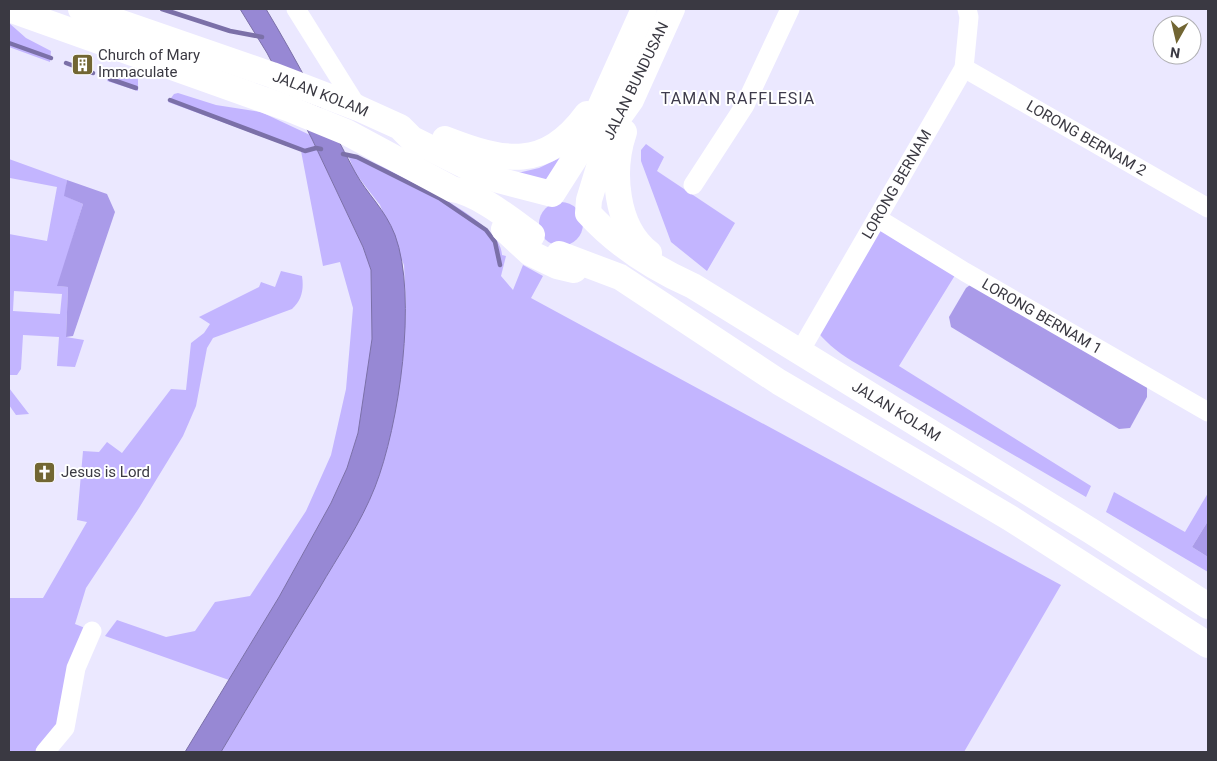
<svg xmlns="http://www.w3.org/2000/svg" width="1217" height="761" font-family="Roboto,sans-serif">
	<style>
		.green { fill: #c3b5ff; fill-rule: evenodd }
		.forest { fill: #aa9be9 }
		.water { fill: #9788d4; stroke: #7b70a8 }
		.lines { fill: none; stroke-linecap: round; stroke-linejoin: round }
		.stream { stroke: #7b70a8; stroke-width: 4.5 }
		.street { stroke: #fff; stroke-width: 19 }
		.secondary { stroke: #fff; stroke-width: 26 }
		.labels { text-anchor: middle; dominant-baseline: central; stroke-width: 4; stroke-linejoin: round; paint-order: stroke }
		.poi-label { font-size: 15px; fill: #3a3942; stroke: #fff; text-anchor: start }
		.street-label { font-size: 15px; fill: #3a3942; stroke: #fff }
		.neighbourhood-label { font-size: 16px; letter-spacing: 1px; fill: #3e3b4c; stroke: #fff }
	</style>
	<rect width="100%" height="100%" fill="#ebe8ff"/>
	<g class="green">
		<polygon points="9,23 26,38 51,51 50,62 9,47"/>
		<polygon points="113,70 138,79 138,91 107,81"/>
		<polygon points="178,93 216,105 261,112 310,135 363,247 371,270 372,339 366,385 358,433 347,468 331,503 279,597 229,680 105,636 117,620 166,637 195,631 215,602 250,596 306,511 331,455 346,389 353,308 340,262 323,266 301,151 168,102 174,94"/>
		<polygon points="646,144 664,157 657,171 735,223 707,271 671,242 641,161 641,150"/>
		<path d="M348,155H357C386,169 503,220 502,255L506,256L501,276L513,290L523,265L543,276L531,298L1061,585L964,752H221L353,531L375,487L396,400L404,349L406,305L404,265L380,205L355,173Z"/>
		<polygon points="564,156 544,184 509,175 539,168"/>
		<path d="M9,159L67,180L65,196L83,204L58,286L68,287L66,337L84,340L75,367L57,366L59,337L23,335L21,369L17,375H10L9,388L29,414L16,415L9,405V234L47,241L57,187L10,178L9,181ZM14,291L62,294L60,314L13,311Z"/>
		<circle cx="561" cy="224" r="22"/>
		<path d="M880,231L888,232L957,272L899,366L1091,486L1086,497L852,361C836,351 824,341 813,326Z"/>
		<path d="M281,271L302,276C304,289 302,300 292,309L213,338L207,348L196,406L183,436L139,508L86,588L75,624L85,628L59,724L36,752H9V598H43L87,522L77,520L83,451L99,452L107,442L122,453L171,389L186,390L191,343L204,333L210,324L199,317L259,287L261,282L275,287Z"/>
		<polygon points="1114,492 1185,532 1208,493 1208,521 1192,547 1208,557 1208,572 1106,512"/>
	</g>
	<g class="forest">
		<polygon points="67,180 107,194 115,212 73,336 66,337 68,287 57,286 83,204 64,196"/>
		<polygon points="970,285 1147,386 1147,397 1130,428 1119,429 951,327 949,317 966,288"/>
		<polygon points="1208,521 1208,557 1192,547"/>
	</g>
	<path class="water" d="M240,9H266C298,62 326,117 355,172C367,194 385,209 395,235C418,297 399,426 375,487C361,523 338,556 319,589C286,643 253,698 221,752H185L279,597L331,503L347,468L358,433L372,339L371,270L363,247L312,139L267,53Z"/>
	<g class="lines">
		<g class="stream">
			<polyline points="162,9 230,31 262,37"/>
			<polyline points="9,43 51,58"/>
			<polyline points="66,63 93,73"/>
			<polyline points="110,79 136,88"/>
			<polyline points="170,100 305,151 316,148 321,149"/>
			<polyline points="343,154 357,157 439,198 486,230 495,242 500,265"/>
		</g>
		<g class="street">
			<polyline points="296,9 358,108"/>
			<path id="s1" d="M964,68L1208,208"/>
			<polyline points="693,185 745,105 790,9"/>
			<path id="s2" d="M877,218L965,272L1208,412"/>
			<path id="s3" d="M799,353L964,68L969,17L967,9"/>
			<polyline points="45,752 65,728 76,668 92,631"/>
		</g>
		<g class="secondary">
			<path d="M9,9L290,109L346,132L452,189C478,193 510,219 532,235"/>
			<path id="s4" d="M81,9L272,75L358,108L400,127L412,139L472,169L498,180L552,194L582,147L644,9"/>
			<path id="s5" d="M672,9L631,100L611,128L589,200L588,213C616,244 655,269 693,286L1091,531L1208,606"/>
			<path d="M624,132C611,170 615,227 649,253"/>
			<path d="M445,139C504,162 545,171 587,114"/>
			<polyline points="504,229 530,253 557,266 574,270"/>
			<polyline points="559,254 620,277 779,382 1010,518 1208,645"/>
		</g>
	</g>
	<defs>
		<symbol id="building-square" viewBox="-11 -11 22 22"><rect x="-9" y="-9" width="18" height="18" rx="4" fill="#726633" stroke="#fff"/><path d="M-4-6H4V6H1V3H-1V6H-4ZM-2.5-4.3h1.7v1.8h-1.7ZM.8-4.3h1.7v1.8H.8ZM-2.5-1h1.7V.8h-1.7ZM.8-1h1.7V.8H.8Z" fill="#fff"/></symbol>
		<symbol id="church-square" viewBox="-11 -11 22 22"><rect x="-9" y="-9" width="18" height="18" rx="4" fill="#726633" stroke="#fff"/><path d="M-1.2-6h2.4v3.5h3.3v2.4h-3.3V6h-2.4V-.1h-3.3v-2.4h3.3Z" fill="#fff"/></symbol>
	</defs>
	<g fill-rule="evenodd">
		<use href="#building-square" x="70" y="52" width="25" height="25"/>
		<use href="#church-square" x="32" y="460" width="25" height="25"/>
	</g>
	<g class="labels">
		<g class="poi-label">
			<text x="98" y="55">Church of Mary<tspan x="98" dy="17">Immaculate</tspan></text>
			<text x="61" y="472">Jesus is Lord</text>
		</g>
		<g class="street-label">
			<text transform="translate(636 81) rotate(-64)">JALAN BUNDUSAN</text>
			<text stroke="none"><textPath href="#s4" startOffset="254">JALAN KOLAM</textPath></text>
			<text stroke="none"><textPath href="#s1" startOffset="141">LORONG BERNAM 2</textPath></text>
			<text stroke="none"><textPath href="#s3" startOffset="195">LORONG BERNAM</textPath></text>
			<text stroke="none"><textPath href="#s2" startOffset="192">LORONG BERNAM 1</textPath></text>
			<text stroke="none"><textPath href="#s5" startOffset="590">JALAN KOLAM</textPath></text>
		</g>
		<g class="neighbourhood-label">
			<text x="738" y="98">TAMAN RAFFLESIA</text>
		</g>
	</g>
	<rect width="1217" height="761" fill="none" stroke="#3a3942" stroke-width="20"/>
	<g transform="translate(1177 40) rotate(188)"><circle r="24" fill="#ffffff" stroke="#b0b0b3"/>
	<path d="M0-4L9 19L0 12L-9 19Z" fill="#726633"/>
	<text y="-8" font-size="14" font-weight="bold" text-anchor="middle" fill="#3a3942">N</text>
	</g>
</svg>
